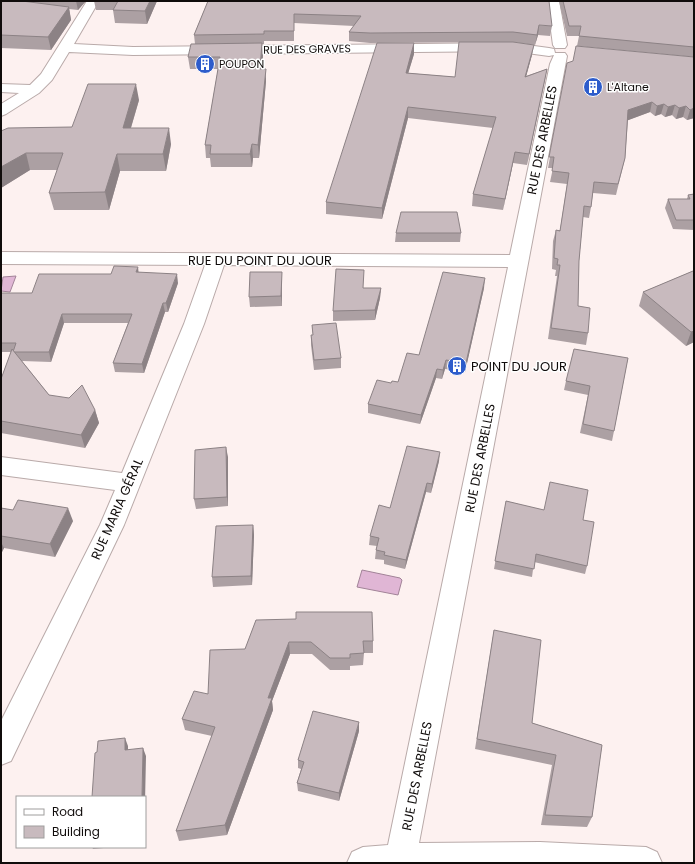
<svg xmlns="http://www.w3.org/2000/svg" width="695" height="864" font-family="Poppins,sans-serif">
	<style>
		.water { fill: #e0b6d5; stroke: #a28398 }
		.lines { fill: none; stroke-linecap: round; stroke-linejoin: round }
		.minor-casing { stroke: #b9aaa9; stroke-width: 2 }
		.minor { fill: #fff; fill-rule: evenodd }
		.wall { fill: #aca0a3 }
		.shaded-wall { fill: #8c8285 }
		.building { fill: #c8babe; stroke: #8c8285 }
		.labels { text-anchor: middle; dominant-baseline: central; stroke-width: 3; stroke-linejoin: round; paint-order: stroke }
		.far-street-label { font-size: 11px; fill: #100c0b; stroke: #fff }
		.far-poi-label { font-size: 11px; fill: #100c0b; stroke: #fff; text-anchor: start }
		.street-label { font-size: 13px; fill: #100c0b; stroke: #fff }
		.poi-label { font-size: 13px; fill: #100c0b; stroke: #fff; text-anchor: start }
	</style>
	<rect width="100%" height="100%" fill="#fdf1f0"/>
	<g class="water">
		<polygon points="16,276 10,292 1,291 3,277"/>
		<polygon points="362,570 400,578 402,580 398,595 357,587"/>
	</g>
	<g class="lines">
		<defs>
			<g id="minor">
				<polygon points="87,1 99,1 74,44 133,47 512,43 549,48 554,49 555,53 565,53 567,56 419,843 540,842 646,847 657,852 662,863 347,863 352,852 363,847 388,845 508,267 224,265 204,324 124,525 11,761 1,765 1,721 100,525 115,490 1,475 1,457 122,473 184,324 205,265 1,264 1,252 510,255 550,64 554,55 549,56 512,51 133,55 69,52 52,80 39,93 6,114 1,116 1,104 19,93 1,92 1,84 30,85 41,74"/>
				<polygon points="547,1 559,1 567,45 565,48 555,48 553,45"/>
			</g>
		</defs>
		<use href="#minor" class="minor-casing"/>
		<use href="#minor" class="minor"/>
	</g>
	<g class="wall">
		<polygon points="1,1 86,1 78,10 69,9 71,20 51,50 1,48"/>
		<polygon points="94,1 157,1 147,24 115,23 113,10 96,10"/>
		<polygon points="208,1 552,26 550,36 538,35 535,45 512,42 370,43 349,41 349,32 354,26 294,23 294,41 264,41 264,44 262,44 263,55 262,69 266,81 259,158 253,158 252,167 211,167 210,158 206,158 205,145 218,69 190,69 188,57 195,44 194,35"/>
		<polygon points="559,1 694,1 694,57 577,46 579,36 567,36"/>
		<polygon points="414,43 414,54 408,73 455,77 532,55 526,76 547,69 527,165 513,163 503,210 472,206 473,194 493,128 408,118 382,219 326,214 326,202"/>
		<polygon points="694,57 694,118 687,120 683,117 676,119 672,115 665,117 661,114 655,116 650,112 628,120 625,158 616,195 593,193 591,207 589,218 583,217 579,261 578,306 588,333 586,345 548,339 557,276 555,276 556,270 552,269 553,241 556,230 560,230 567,184 550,182 553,168 548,168 567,63"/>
		<polygon points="139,100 131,128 171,144 166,171 120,171 109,210 54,210 49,193 57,170 30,170 1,188 1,131 72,127"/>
		<polygon points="694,194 694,230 673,229 665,208 668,199 687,199 688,195"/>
		<polygon points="396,233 461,233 460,242 395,242"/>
		<polygon points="693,271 694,342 686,346 639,306 643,292"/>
		<polygon points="139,272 178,283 168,312 165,312 144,373 115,372 113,363 128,323 64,323 51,362 22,361 49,395 95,410 99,423 85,448 1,433 1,379 11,352 1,352 1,293 32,293 111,274"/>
		<polygon points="282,281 282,306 250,307 249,297"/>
		<polygon points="381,288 380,298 375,320 333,321 333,311"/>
		<polygon points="484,288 465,372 445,369 442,379 436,378 420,424 368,413 368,404 398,382 419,355"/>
		<polygon points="312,325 341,358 341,368 314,370 311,345 311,335 313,335"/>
		<polygon points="628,358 614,431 612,441 580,433 588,395 564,390 566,381"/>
		<polygon points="228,457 228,506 196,509 194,499"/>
		<polygon points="439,461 431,493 426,492 405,569 384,564 384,560 375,559 376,550 377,546 369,545 370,536 390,508"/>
		<polygon points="506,501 583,520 587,566 585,574 534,562 532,577 494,569"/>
		<polygon points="1,508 73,521 55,557 4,548 1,554"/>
		<polygon points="253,525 254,535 252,585 213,587 212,577"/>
		<polygon points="256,620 373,641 373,653 364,653 363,665 350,666 350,670 330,670 312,654 290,654 272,701 273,710 227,835 179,841 176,831 212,736 185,730 182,719 208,694 245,649"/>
		<polygon points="494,630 532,723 602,745 592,817 587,827 541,825 552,765 475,749 492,642"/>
		<polygon points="359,731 339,801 298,791 297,783 301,769 298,768 298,760"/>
		<polygon points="92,847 114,847 93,849"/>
	</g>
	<g class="shaded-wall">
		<polygon points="76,1 86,1 78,10"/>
		<polygon points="150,1 157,1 147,24 145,11"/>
		<polygon points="69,7 71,20 51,50 48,37"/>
		<polygon points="539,25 538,35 535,45"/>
		<polygon points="262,43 263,55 261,81 260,69"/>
		<polygon points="414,43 414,54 405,84 406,73"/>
		<polygon points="534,45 532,55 523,88 525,77"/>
		<polygon points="266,69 266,81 259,158 258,145"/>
		<polygon points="547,69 545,80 527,165 529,154"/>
		<polygon points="136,84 139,100 126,144 123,128"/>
		<polygon points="652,102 650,112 626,121 628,110"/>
		<polygon points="664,104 661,114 655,116 657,106"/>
		<polygon points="675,105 672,115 665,117 668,107"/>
		<polygon points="686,106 683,117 676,119 679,108"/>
		<polygon points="408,107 408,118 382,219 382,208"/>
		<polygon points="694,108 694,118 687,120 690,110"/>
		<polygon points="169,128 171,144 166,171 163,154"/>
		<polygon points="252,144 253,158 252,167 250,154"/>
		<polygon points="515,152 513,163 503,210 505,199"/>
		<polygon points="26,153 30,170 1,188 1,167"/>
		<polygon points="117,154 120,171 109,210 105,192"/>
		<polygon points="138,267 139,276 136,272"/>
		<polygon points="282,272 282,306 281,296"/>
		<polygon points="177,274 178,283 168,312 166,303"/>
		<polygon points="485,278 484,288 465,372 466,363"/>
		<polygon points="381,288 380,298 375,320 375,310"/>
		<polygon points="163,303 165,312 144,373 142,364"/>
		<polygon points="62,314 64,323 51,362 49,352"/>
		<polygon points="694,331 694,342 686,346 691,332"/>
		<polygon points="446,360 445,369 442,379 443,370"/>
		<polygon points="437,369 436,378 420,424 421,415"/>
		<polygon points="95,410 99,423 85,448 81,435"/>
		<polygon points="226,447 228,457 228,506 227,497"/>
		<polygon points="440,452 439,461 431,493 432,484"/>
		<polygon points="427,483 426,492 405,569 406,560"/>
		<polygon points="68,508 73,521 55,557 50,544"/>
		<polygon points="253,525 254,535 252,585 251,576"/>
		<polygon points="1,542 4,548 1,554"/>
		<polygon points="289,642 290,654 272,701 273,710 227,835 225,825 268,698"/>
		<polygon points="359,722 359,731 339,801 339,793"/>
		<polygon points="125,738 128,746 128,758 125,750"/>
		<polygon points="143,748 146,756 145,803 145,797 142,797"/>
	</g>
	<g class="building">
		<polygon points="1,1 22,1 69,7 48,37 1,35"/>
		<polygon points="118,1 150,1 145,11 113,10"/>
		<polygon points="208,1 549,1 552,26 539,25 537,35 513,32 370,33 349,32 361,16 294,14 294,31 264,31 264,34 194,35"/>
		<polygon points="563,1 694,1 694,47 579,36 581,26 569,26"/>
		<polygon points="459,42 513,42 534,45 525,77 547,69 529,154 515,152 505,199 473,194 496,117 408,107 382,208 326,202 377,43 414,43 406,73 455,77"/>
		<polygon points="262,43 260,69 266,69 258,145 252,144 250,154 210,154 211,145 205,145 220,57 188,57 191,44"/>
		<polygon points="576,46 694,57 694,108 690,110 686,106 679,108 675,105 668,107 664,104 657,106 652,102 628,110 625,158 618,184 594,182 591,207 584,206 579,261 578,306 590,308 588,333 551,328 560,265 557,265 558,259 554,258 556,230 560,231 569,173 552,171 554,157 549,157 567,63 573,61"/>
		<polygon points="88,84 136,84 123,128 169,128 163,154 117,154 105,192 49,193 63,153 26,153 1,167 1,131 8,128 72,127"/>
		<polygon points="694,194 694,220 676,220 668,199 690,199 688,195"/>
		<polygon points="401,212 457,212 461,233 396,233"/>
		<polygon points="114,266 138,267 136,272 177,274 166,303 163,303 142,364 113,363 132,314 62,314 49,352 13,352 16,343 1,343 1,293 32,293 39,274 111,274"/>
		<polygon points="336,269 364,270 363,288 381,288 375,310 333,311"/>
		<polygon points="693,271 694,272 694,331 691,332 643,292"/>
		<polygon points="250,272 282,272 281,296 249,297"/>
		<polygon points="443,272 485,278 466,363 446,360 443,370 437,369 421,415 368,404 377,380 391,383 392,381 398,382 407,353 419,355"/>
		<polygon points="336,323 341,358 314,360 311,335 313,335 312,325"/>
		<polygon points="12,349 49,395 69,398 82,385 95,410 81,435 1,421 1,379"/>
		<polygon points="574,349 628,358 614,431 583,424 590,386 566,381"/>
		<polygon points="407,446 440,452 432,484 427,483 406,560 384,555 385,552 376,550 379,538 370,536 379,505 390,508"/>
		<polygon points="226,447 227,497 194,499 195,450"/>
		<polygon points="550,482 588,490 583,520 594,522 587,566 536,554 534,569 495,561 506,501 544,510"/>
		<polygon points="18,500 68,508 50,544 1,536 1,508 13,510"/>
		<polygon points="253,525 251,576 212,577 216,526"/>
		<polygon points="296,612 372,612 373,641 363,641 364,653 350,654 350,658 330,658 311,642 289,642 268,698 272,698 225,825 176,831 215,727 182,719 194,691 208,694 210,650 245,649 256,620 296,619"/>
		<polygon points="494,630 541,640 532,723 602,745 592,817 545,815 556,755 477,739"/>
		<polygon points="313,711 359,722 339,793 297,783 304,762 298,760"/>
		<polygon points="125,738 125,750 143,748 142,797 92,797 95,753 97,752 98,741"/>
	</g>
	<defs>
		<symbol id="building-disc" viewBox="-11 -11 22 22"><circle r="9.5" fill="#2d5ccb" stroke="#fff"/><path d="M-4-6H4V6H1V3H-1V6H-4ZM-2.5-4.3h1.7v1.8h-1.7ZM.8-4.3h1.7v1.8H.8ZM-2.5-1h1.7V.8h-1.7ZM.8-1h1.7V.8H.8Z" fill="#fff"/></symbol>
	</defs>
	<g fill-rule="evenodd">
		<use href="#building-disc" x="194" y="53" width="22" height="22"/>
		<use href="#building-disc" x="582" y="76" width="22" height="22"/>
		<use href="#building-disc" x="446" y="355" width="22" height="22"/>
	</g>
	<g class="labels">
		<g class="far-street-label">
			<text transform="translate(307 49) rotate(-1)">RUE DES GRAVES</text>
		</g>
		<g class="far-poi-label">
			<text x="219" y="64">POUPON</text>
			<text x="607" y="87">L'Altane</text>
		</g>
		<g class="street-label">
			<text transform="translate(542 140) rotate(-79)">RUE DES ARBELLES</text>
			<text x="260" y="260">RUE DU POINT DU JOUR</text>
			<text transform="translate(480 458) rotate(-79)">RUE DES ARBELLES</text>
			<text transform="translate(117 509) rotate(-66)">RUE MARIA GÉRAL</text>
			<text transform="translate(417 776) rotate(-79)">RUE DES ARBELLES</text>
		</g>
		<g class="poi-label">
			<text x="471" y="366">POINT DU JOUR</text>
		</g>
	</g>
	<rect width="695" height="864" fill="none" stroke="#100c0b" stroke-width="4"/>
	<rect x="16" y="796" width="130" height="52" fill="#ffffff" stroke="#9f9e9d"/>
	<rect x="24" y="809" width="20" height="6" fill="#ffffff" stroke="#9f9e9d"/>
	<text x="52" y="816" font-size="12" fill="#100c0b">Road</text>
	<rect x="24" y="826" width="20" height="12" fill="#c8babe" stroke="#9f9e9d"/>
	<text x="52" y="836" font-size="12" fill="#100c0b">Building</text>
</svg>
